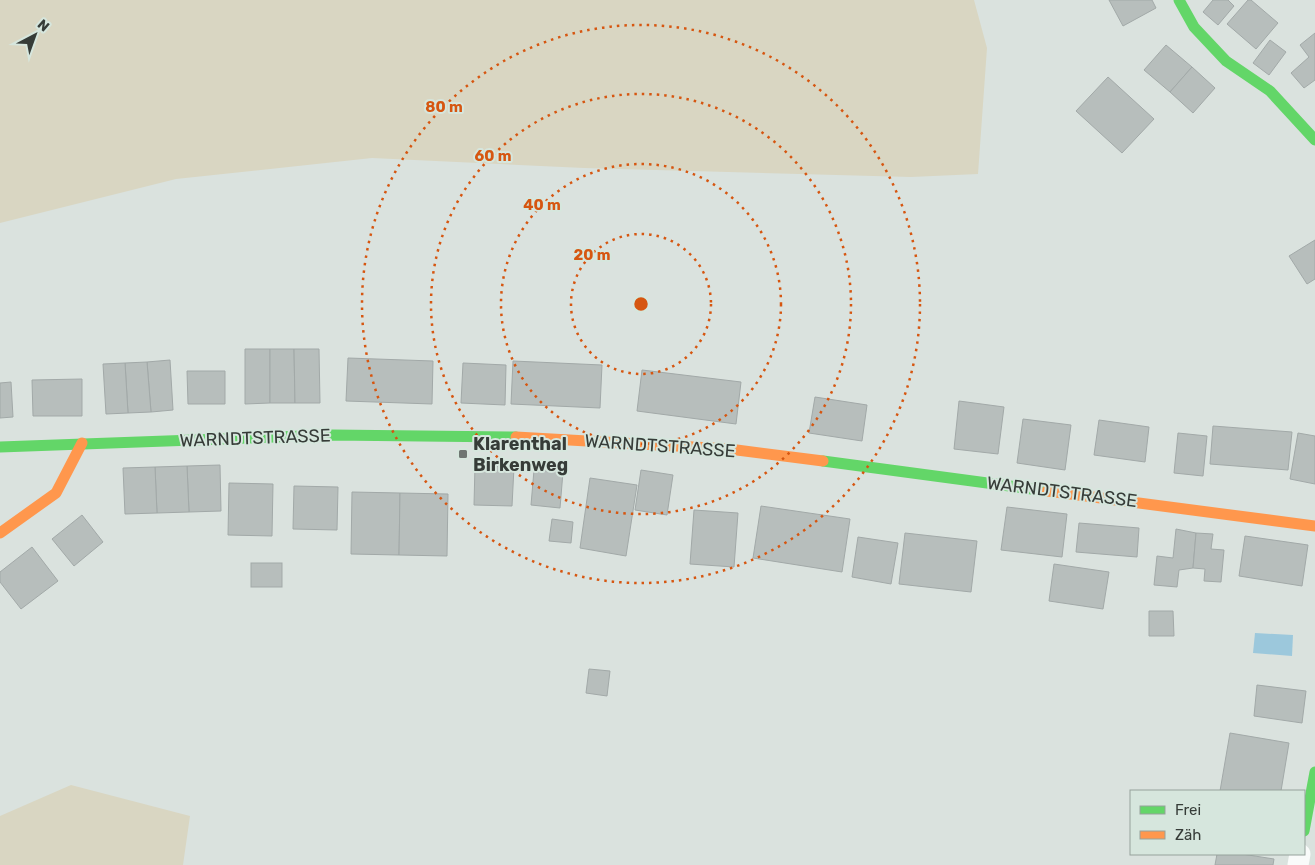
<svg xmlns="http://www.w3.org/2000/svg" width="1315" height="865" font-family="Rubik,sans-serif">
	<style>
		.green { fill: #d9d6c2 }
		.water { fill: #9cc8dc }
		.building { fill: #b7bebc; stroke: #a2a9a8 }
		.lines { fill: none; stroke-linecap: round; stroke-linejoin: round }
		.street { stroke: #f9fbfa; stroke-width: 21 }
		.fast { stroke: #63d668; stroke-width: 11 }
		.slow { stroke: #ff974d; stroke-width: 11 }
		.ring { fill: none; stroke: #d65610; stroke-width: 2.5; stroke-dasharray: 2.5 5 }
		.poi-dot { fill: #6f7672; stroke: #d6e6dd; stroke-width: 2 }
		.labels { text-anchor: middle; dominant-baseline: central; stroke-width: 4; stroke-linejoin: round; paint-order: stroke }
		.street-label { font-size: 18px; fill: #363c38; stroke: #d6e6dd }
		.poi-label { font-size: 18px; font-weight: bold; fill: #363c38; stroke: #d6e6dd; text-anchor: start }
		.centre { fill: #d65610; stroke: #d6e6dd; stroke-width: 2.5 }
		.ring-label { font-size: 15px; text-anchor: middle; font-weight: bold; fill: #d65610; stroke: #d6e6dd; stroke-width: 4; stroke-linejoin: round; paint-order: stroke }
	</style>
	<rect width="100%" height="100%" fill="#dae2de"/>
	<g class="green">
		<polygon points="0,0 974,0 987,48 978,174 911,177 584,168 372,158 176,179 0,223"/>
		<polygon points="71,785 190,816 183,865 0,865 0,816"/>
	</g>
	<polygon class="water" points="1255,633 1293,635 1292,656 1253,653"/>
	<g class="building">
		<polygon points="1109,0 1152,0 1156,8 1123,26"/>
		<polygon points="1213,0 1228,0 1234,6 1218,25 1203,12"/>
		<polygon points="1248,0 1251,0 1278,23 1256,49 1227,24"/>
		<polygon points="1315,33 1315,80 1304,88 1291,73 1309,57 1300,45"/>
		<polygon points="1270,40 1286,52 1269,75 1253,63"/>
		<polygon points="1166,45 1192,67 1170,92 1144,70"/>
		<polygon points="1192,67 1215,88 1193,113 1170,92"/>
		<polygon points="1108,77 1154,119 1122,153 1076,111"/>
		<polygon points="1315,240 1315,279 1307,284 1289,256"/>
		<polygon points="245,349 270,349 270,403 245,404"/>
		<polygon points="270,349 294,349 295,403 270,403"/>
		<polygon points="294,349 319,349 320,403 295,403"/>
		<polygon points="348,358 433,361 432,404 346,401"/>
		<polygon points="170,360 173,410 151,412 147,362"/>
		<polygon points="513,361 602,365 600,408 511,404"/>
		<polygon points="147,362 151,412 128,413 125,363"/>
		<polygon points="125,363 128,413 106,414 103,364"/>
		<polygon points="463,363 506,365 505,405 461,403"/>
		<polygon points="642,370 741,382 736,424 637,411"/>
		<polygon points="187,371 225,371 225,404 188,404"/>
		<polygon points="82,379 82,416 33,416 32,380"/>
		<polygon points="11,382 13,417 0,418 0,383"/>
		<polygon points="815,397 867,405 862,441 809,433"/>
		<polygon points="959,401 1004,407 998,454 954,449"/>
		<polygon points="1023,419 1071,425 1065,470 1017,463"/>
		<polygon points="1099,420 1149,427 1145,462 1094,455"/>
		<polygon points="1213,426 1292,432 1288,470 1210,464"/>
		<polygon points="1178,433 1207,436 1203,476 1174,473"/>
		<polygon points="1298,433 1315,436 1315,484 1290,479"/>
		<polygon points="220,465 221,511 189,512 187,466"/>
		<polygon points="475,465 514,467 512,506 474,505"/>
		<polygon points="187,466 189,512 157,513 155,467"/>
		<polygon points="155,467 157,513 125,514 123,468"/>
		<polygon points="534,470 563,472 560,508 531,505"/>
		<polygon points="641,470 673,475 667,515 635,510"/>
		<polygon points="590,478 637,485 626,556 580,548"/>
		<polygon points="229,483 273,484 272,536 228,535"/>
		<polygon points="294,486 338,487 337,530 293,529"/>
		<polygon points="352,492 400,493 399,555 351,554"/>
		<polygon points="400,493 448,494 447,556 399,555"/>
		<polygon points="761,506 850,519 842,572 753,558"/>
		<polygon points="1007,507 1067,514 1062,557 1001,550"/>
		<polygon points="694,510 738,513 734,567 690,564"/>
		<polygon points="82,515 103,542 74,566 52,539"/>
		<polygon points="552,519 573,522 571,543 549,541"/>
		<polygon points="1079,523 1139,528 1137,557 1076,552"/>
		<polygon points="1176,529 1196,533 1193,568 1179,570 1177,587 1154,585 1157,556 1173,558"/>
		<polygon points="905,533 977,541 971,592 899,584"/>
		<polygon points="1196,533 1213,534 1211,549 1224,550 1221,582 1204,581 1205,569 1193,568"/>
		<polygon points="1245,536 1308,545 1302,586 1239,576"/>
		<polygon points="858,537 898,543 891,584 852,577"/>
		<polygon points="32,547 58,581 21,609 0,582 0,572"/>
		<rect x="251" y="563" width="31" height="24"/>
		<polygon points="1054,564 1109,572 1103,609 1049,601"/>
		<polygon points="1149,611 1173,611 1174,636 1149,636"/>
		<polygon points="589,669 610,671 607,696 586,693"/>
		<polygon points="1257,685 1306,691 1302,723 1254,716"/>
		<polygon points="1230,733 1289,743 1281,791 1220,791"/>
		<polygon points="1217,854 1242,854 1274,859 1273,865 1215,865"/>
	</g>
	<g class="lines">
		<polyline class="street" points="1298,865 1300,854"/>
		<g class="fast">
			<polyline points="1179,0 1194,27 1226,61 1270,91 1315,140"/>
			<polyline points="0,447 332,435 516,437"/>
			<polyline points="823,461 1047,491"/>
			<polyline points="1304,831 1315,772"/>
		</g>
		<g class="slow">
			<polyline points="516,437 729,449 823,461"/>
			<polyline points="1047,491 1315,526"/>
			<polyline points="0,533 56,493 82,443"/>
		</g>
	</g>
	<g class="ring">
		<circle cx="641" cy="304" r="70"/>
		<circle cx="641" cy="304" r="140"/>
		<circle cx="641" cy="304" r="210"/>
		<circle cx="641" cy="304" r="279"/>
	</g>
	<rect class="poi-dot" x="458" y="449" width="10" height="10" rx="2.5"/>
	<g class="labels">
		<g class="street-label">
			<text transform="translate(255 438) rotate(-2)">WARNDTSTRASSE</text>
			<text transform="translate(660 446) rotate(4)">WARNDTSTRASSE</text>
			<text transform="translate(1062 492) rotate(7)">WARNDTSTRASSE</text>
		</g>
		<g class="poi-label">
			<text x="473" y="444">Klarenthal<tspan x="473" dy="21">Birkenweg</tspan></text>
		</g>
	</g>
	<circle cx="641" cy="304" r="8" class="centre"/>
	<g class="ring-label">
		<text x="444" y="112">80 m</text>
		<text x="493" y="161">60 m</text>
		<text x="542" y="210">40 m</text>
		<text x="592" y="260">20 m</text>
	</g>
	<rect x="1130" y="790" width="175" height="65" fill="#d6e6dd" stroke="#96a29b"/>
	<rect x="1140" y="806" width="25" height="8" fill="#63d668" stroke="#96a29b"/>
	<text x="1175" y="815" font-size="15" fill="#363c38">Frei</text>
	<rect x="1140" y="831" width="25" height="8" fill="#ff974d" stroke="#96a29b"/>
	<text x="1175" y="840" font-size="15" fill="#363c38">Zäh</text>
	<g transform="translate(35 35) rotate(41)" stroke="#d6e6dd" stroke-width="4" paint-order="stroke">
	<path d="M0-4L9 19L0 12L-9 19Z" fill="#363c38"/>
	<text y="-8" font-size="14" font-weight="bold" text-anchor="middle" fill="#363c38">N</text>
	</g>
</svg>
